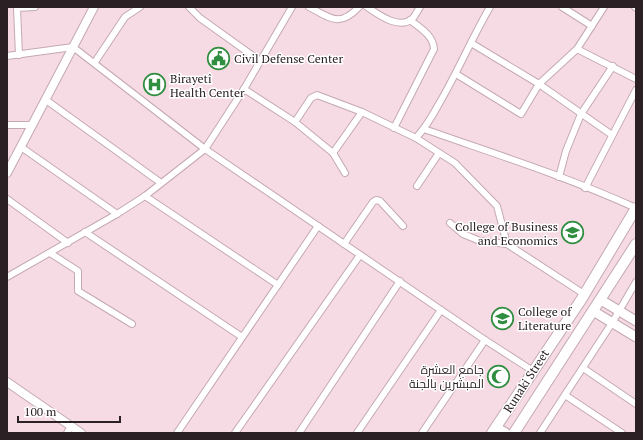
<svg xmlns="http://www.w3.org/2000/svg" width="643" height="440" font-family="'PT Serif',Cairo,serif">
	<style>
		.lines { fill: none; stroke-linecap: round; stroke-linejoin: round }
		.minor-casing { stroke: #c4a9b2; stroke-width: 8 }
		.tertiary-casing { stroke: #c4a9b2; stroke-width: 10 }
		.secondary-casing { stroke: #c4a9b2; stroke-width: 11 }
		.primary-casing { stroke: #c4a9b2; stroke-width: 12 }
		.minor { stroke: #fff; stroke-width: 6 }
		.tertiary { stroke: #fff; stroke-width: 8 }
		.secondary { stroke: #fff; stroke-width: 9 }
		.primary { stroke: #fff; stroke-width: 10 }
		.labels { text-anchor: middle; dominant-baseline: central; stroke-width: 3; stroke-linejoin: round; paint-order: stroke }
		.poi-label { font-size: 12px; fill: #2b2124; stroke: #fff; text-anchor: start }
		.street-label { font-size: 12px; fill: #2b2124; stroke: #fff }
	</style>
	<rect width="100%" height="100%" fill="#f7dbe4"/>
	<g class="lines">
		<defs>
			<g id="minor">
				<polyline points="189,7 200,18 260,61"/>
				<path d="M309,7C331,18 339,28 359,7"/>
				<path d="M367,7C378,14 397,29 411,20C415,17 417,11 420,7"/>
				<polyline points="562,7 592,26"/>
				<polyline points="635,7 636,8"/>
				<polyline points="471,43 539,84 612,135"/>
				<polyline points="577,49 636,79"/>
				<polyline points="19,55 17,8 35,7"/>
				<polyline points="7,56 73,47 205,149 485,340 533,371"/>
				<polyline points="95,62 125,17 140,7"/>
				<polyline points="456,74 521,114 539,84 577,49 604,7"/>
				<polyline points="244,89 295,122 333,153 345,173"/>
				<polyline points="46,100 161,183"/>
				<polyline points="295,122 311,98 317,95 362,112 416,138 455,163 497,206 507,244 584,294"/>
				<polyline points="7,125 33,125"/>
				<path d="M394,128L434,49C433,35 420,28 410,20"/>
				<path d="M424,129C495,154 568,177 636,208"/>
				<path d="M416,138C426,127 433,115 440,102C458,71 472,38 490,7"/>
				<polyline points="21,147 117,214"/>
				<polyline points="333,153 362,112"/>
				<polyline points="559,177 566,151 581,114 613,66"/>
				<polyline points="417,186 439,153"/>
				<polyline points="585,188 636,90"/>
				<polyline points="145,196 278,285"/>
				<polyline points="7,199 68,243"/>
				<polyline points="450,223 463,234 480,241 507,244"/>
				<polyline points="85,232 242,337"/>
				<polyline points="344,244 373,202 376,200 380,201 403,226"/>
				<polyline points="50,253 78,271 78,291 132,324"/>
				<polyline points="7,277 117,214 145,196 205,149 244,89 292,7"/>
				<polyline points="583,368 636,404"/>
				<polyline points="565,395 622,433"/>
				<polyline points="67,433 71,426"/>
				<polyline points="177,433 318,226"/>
				<polyline points="235,433 360,255"/>
				<polyline points="299,433 400,281"/>
				<polyline points="357,433 441,310"/>
				<polyline points="422,433 485,340"/>
				<polyline points="540,433 612,323 636,282"/>
			</g>
			<g id="tertiary">
				<polyline points="7,173 94,7"/>
				<polyline points="7,382 81,433"/>
			</g>
			<g id="secondary">
				<polyline points="601,300 636,321"/>
				<polyline points="593,311 636,337"/>
			</g>
			<g id="primary">
				<polyline points="496,428 505,433"/>
				<polyline points="492,433 581,300 636,208"/>
				<polyline points="514,433 636,244"/>
			</g>
		</defs>
		<use href="#minor" class="minor-casing"/>
		<use href="#tertiary" class="tertiary-casing"/>
		<use href="#secondary" class="secondary-casing"/>
		<use href="#primary" class="primary-casing"/>
		<use href="#minor" class="minor"/>
		<use href="#tertiary" class="tertiary"/>
		<use href="#secondary" class="secondary"/>
		<use href="#primary" class="primary"/>
	</g>
	<defs>
		<symbol id="civic-ring" viewBox="-11 -11 22 22"><circle r="9.5" fill="#fff" stroke="#308e40" stroke-width="1.5"/><path d="M-.6-6.5H3V-4.5H.6V-3L4-1V1h2V6H-6V1h2V-1L-.6-3ZM-1.2 2.5V6h2.4V2.5Z" fill="#308e40"/></symbol>
		<symbol id="hospital-ring" viewBox="-11 -11 22 22"><circle r="9.5" fill="#fff" stroke="#308e40" stroke-width="1.5"/><path d="M-5-5h3v3.5h4V-5h3V5h-3V1.5h-4V5h-3Z" fill="#308e40"/></symbol>
		<symbol id="university-ring" viewBox="-11 -11 22 22"><circle r="9.5" fill="#fff" stroke="#308e40" stroke-width="1.5"/><path d="M0-5L7-2L0 1L-7-2ZM-4 1L0 2.5L4 1V4Q0 6-4 4Z" fill="#308e40"/></symbol>
		<symbol id="mosque-ring" viewBox="-11 -11 22 22"><circle r="9.5" fill="#fff" stroke="#308e40" stroke-width="1.5"/><path d="M3.5-4.9A6 6 0 1 0 3.5 4.9A5 5 0 1 1 3.5-4.9Z" fill="#308e40"/></symbol>
	</defs>
	<g fill-rule="evenodd">
		<use href="#civic-ring" x="206" y="46" width="25" height="25"/>
		<use href="#hospital-ring" x="142" y="72" width="25" height="25"/>
		<use href="#university-ring" x="560" y="220" width="25" height="25"/>
		<use href="#university-ring" x="490" y="306" width="25" height="25"/>
		<use href="#mosque-ring" x="486" y="364" width="25" height="25"/>
	</g>
	<g class="labels">
		<g class="poi-label">
			<text x="234" y="58">Civil Defense Center</text>
			<text x="170" y="78">Birayetî<tspan x="170" dy="14">Health Center</tspan></text>
			<text x="558" y="226" text-anchor="end">College of Business<tspan x="558" dy="14">and Economics</tspan></text>
			<text x="518" y="311">College of<tspan x="518" dy="14">Literature</tspan></text>
			<text x="484" y="369" text-anchor="end">جامع العشرة<tspan x="484" dy="14">المبشرين بالجنة</tspan></text>
		</g>
		<g class="street-label">
			<text transform="translate(526 381) rotate(-57)">Runaki Street</text>
		</g>
	</g>
	<rect width="643" height="440" fill="none" stroke="#2b2124" stroke-width="16"/>
	<path d="M18 416v6h102v-6" fill="none" stroke="#2b2124" stroke-width="2"/>
	<text x="24" y="416" font-size="12" fill="#2b2124" stroke="#ffffff" stroke-width="3" paint-order="stroke">100 m</text>
</svg>
